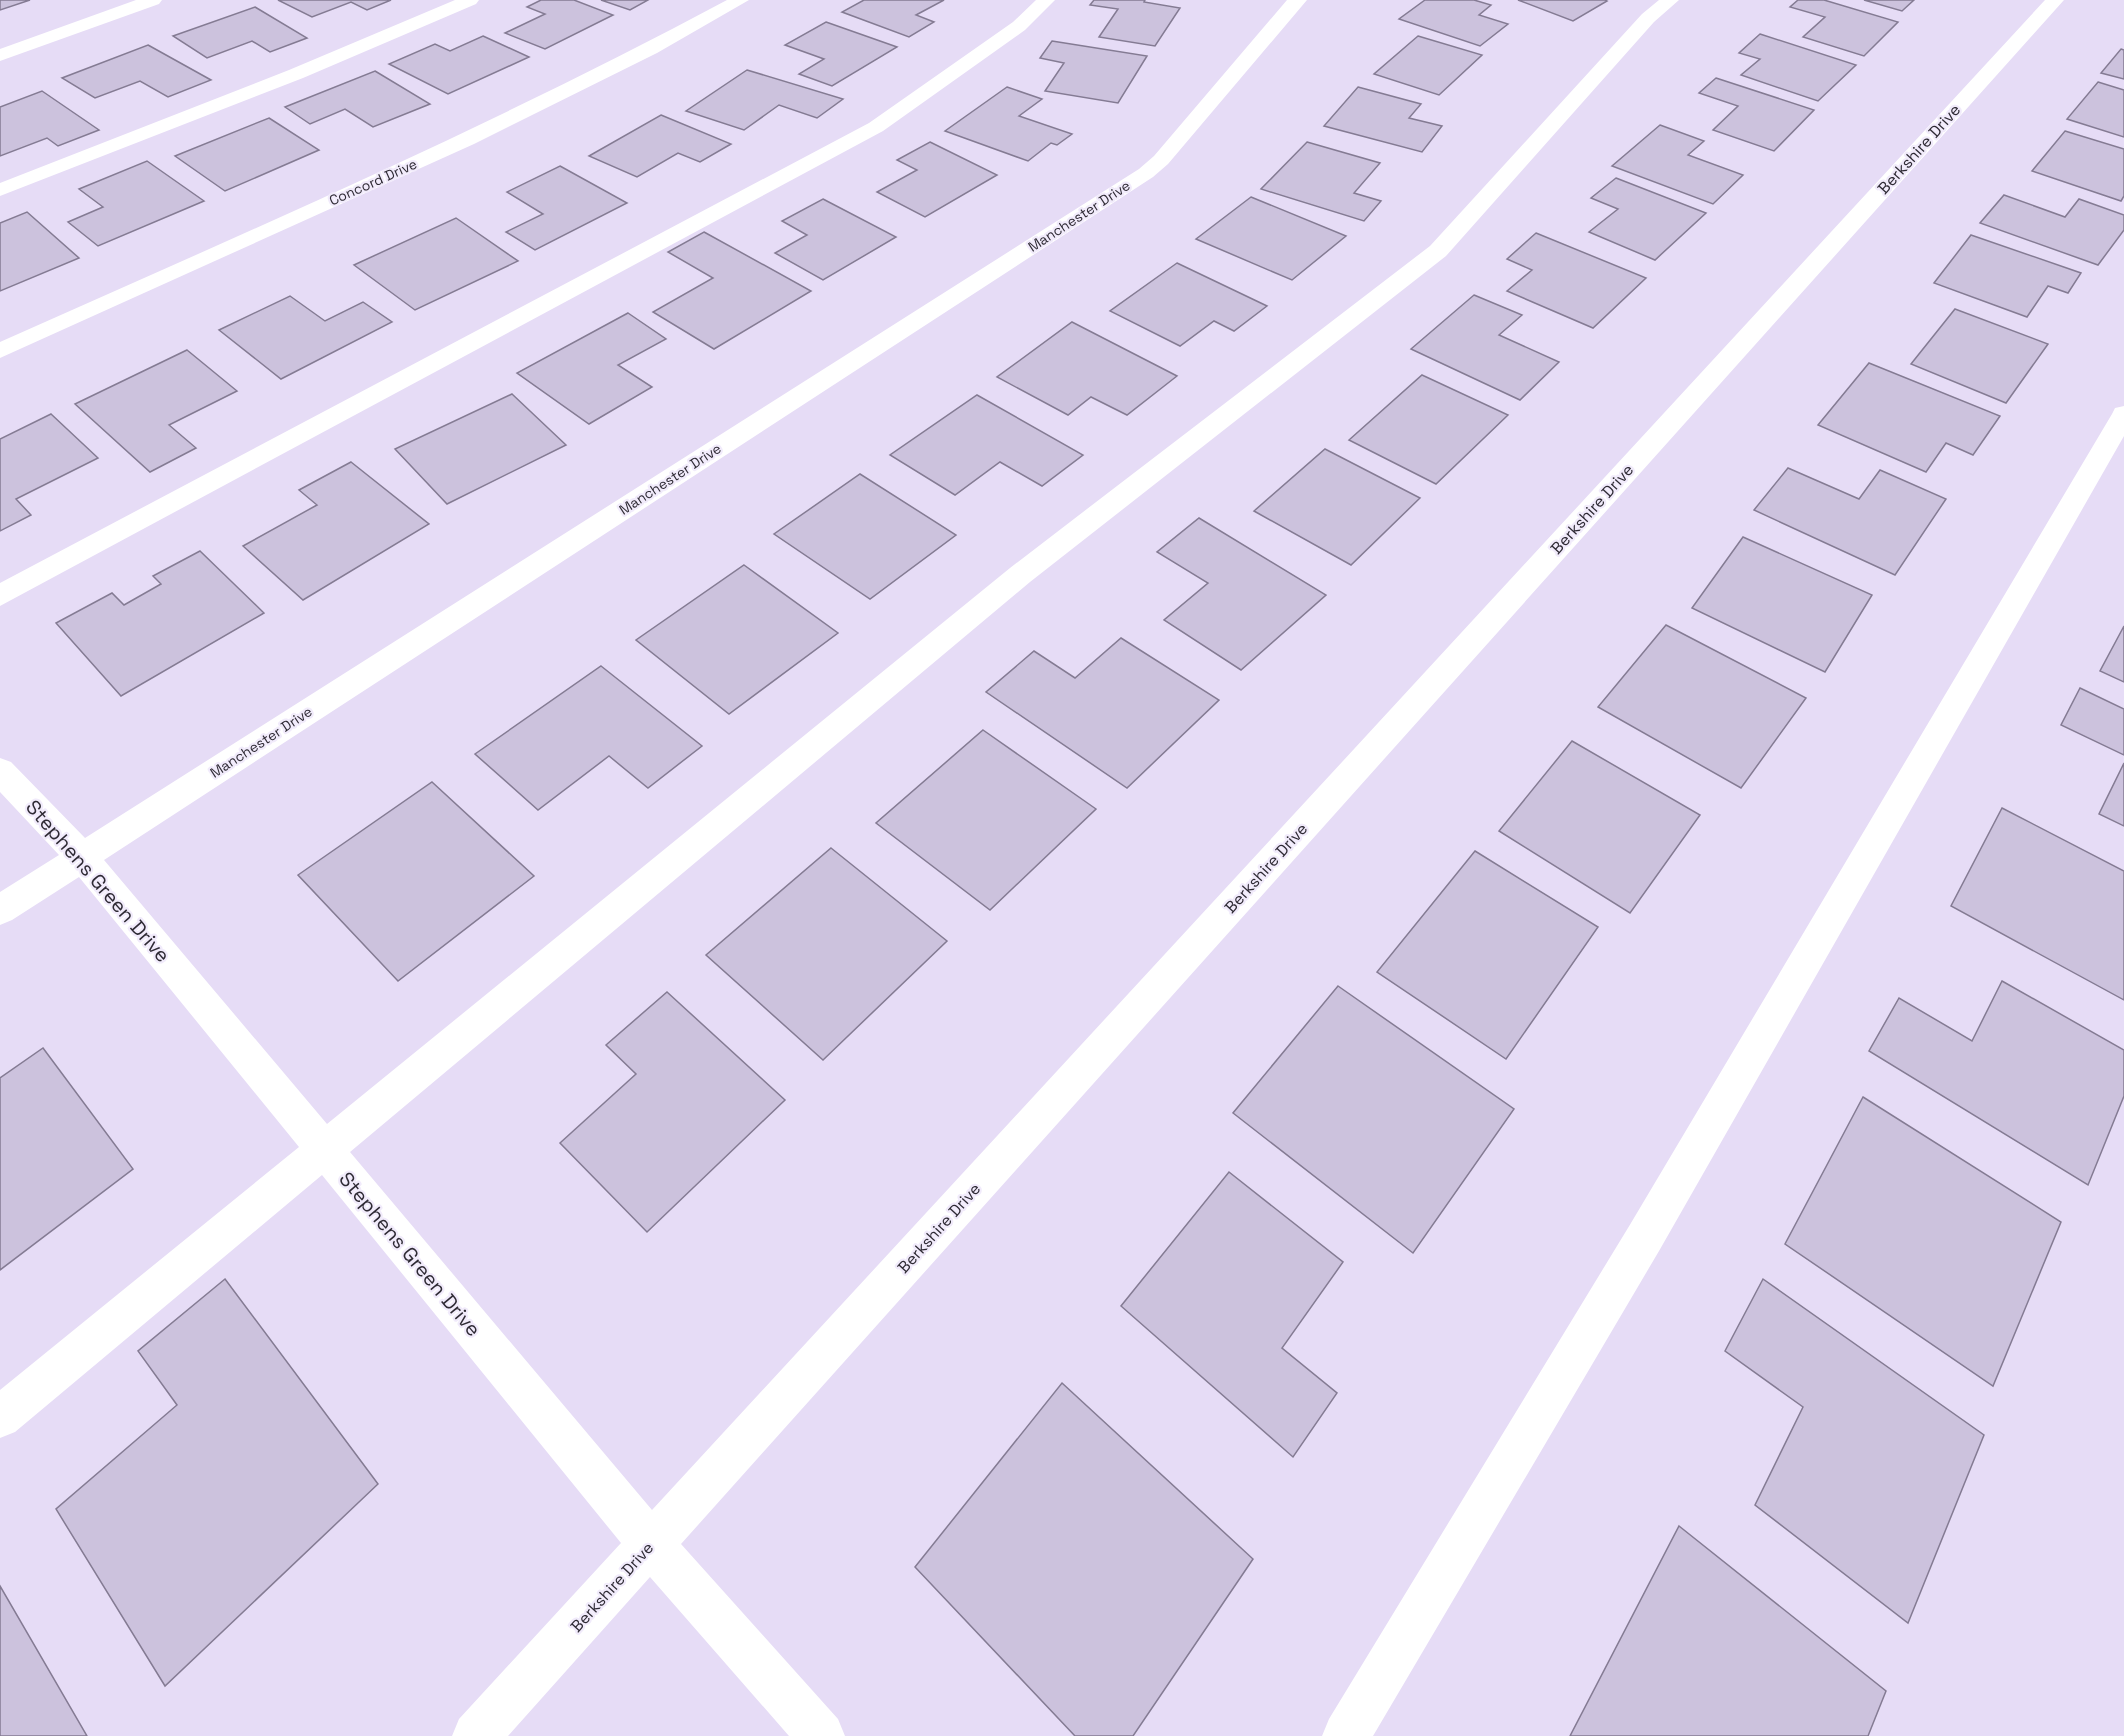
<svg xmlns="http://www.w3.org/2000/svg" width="2124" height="1736" font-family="'Space Grotesk',sans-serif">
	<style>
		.building { fill: #ccc2dd; stroke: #847b93; stroke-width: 1.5 }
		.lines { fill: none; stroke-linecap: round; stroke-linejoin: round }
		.minor { fill: #fff; fill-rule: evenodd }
		.labels { text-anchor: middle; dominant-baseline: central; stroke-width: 4.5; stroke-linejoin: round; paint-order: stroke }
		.far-street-label { font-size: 14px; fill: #2e2a34; stroke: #f1ebfb }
		.street-label { font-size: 16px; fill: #2e2a34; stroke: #f1ebfb }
		.near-street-label { font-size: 20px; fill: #2e2a34; stroke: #f1ebfb }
	</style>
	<rect width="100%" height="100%" fill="#e6dcf6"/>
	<g class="building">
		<polygon points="0,0 30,0 0,10"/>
		<polygon points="278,0 391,0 367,10 351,2 312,17"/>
		<polygon points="541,0 574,0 613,15 545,49 505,33 545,14 527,7"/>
		<polygon points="601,0 648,0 630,10"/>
		<polygon points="864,0 944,0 916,15 934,22 909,37 842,12"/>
		<polygon points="1094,0 1145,0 1144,2 1180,8 1155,46 1099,37 1118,9 1090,5"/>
		<polygon points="1425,0 1474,0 1491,5 1479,15 1508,24 1480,46 1399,19"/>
		<polygon points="1518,0 1605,0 1607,1 1573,21"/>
		<polygon points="1798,0 1824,0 1898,22 1864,56 1803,37 1825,17 1790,7"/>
		<polygon points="1864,0 1914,0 1902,11"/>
		<polygon points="255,7 307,38 270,52 252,41 207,58 173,36"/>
		<polygon points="826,22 897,47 832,86 799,74 824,59 785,45"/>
		<polygon points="1760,34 1856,65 1818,101 1741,75 1760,59 1739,53"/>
		<polygon points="483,36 529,57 448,94 389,64 435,44 450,51"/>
		<polygon points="1418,36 1482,55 1439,95 1374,74"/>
		<polygon points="1052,41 1147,56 1118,103 1045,91 1064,63 1040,58"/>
		<polygon points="148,45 211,80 168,97 140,81 95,98 62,78"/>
		<polygon points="2121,49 2124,50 2124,79 2101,73"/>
		<polygon points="747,70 843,99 817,118 779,105 744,130 686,111"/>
		<polygon points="375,71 430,104 373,127 345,109 310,124 285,107"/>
		<polygon points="1716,78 1814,110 1774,151 1713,130 1738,106 1699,93"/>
		<polygon points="2098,82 2124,90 2124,137 2067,119"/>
		<polygon points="1007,87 1042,99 1019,116 1072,134 1057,145 1051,143 1028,161 945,131"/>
		<polygon points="1358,87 1421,104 1409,118 1442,126 1422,152 1324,126"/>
		<polygon points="42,91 99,130 58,146 47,138 0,156 0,107"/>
		<polygon points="661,115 731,144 700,162 678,153 637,177 589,156"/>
		<polygon points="269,118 319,150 225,191 175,156"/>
		<polygon points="1660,125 1704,141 1688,155 1743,175 1713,204 1612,166"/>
		<polygon points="2065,131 2124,149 2124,196 2121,201 2032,171"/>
		<polygon points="930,142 997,175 925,217 877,192 917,170 897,160"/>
		<polygon points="1307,142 1380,163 1354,193 1381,201 1364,221 1261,189"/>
		<polygon points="147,161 204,201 98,246 68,222 103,207 79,189"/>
		<polygon points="560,166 627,203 535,250 506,232 543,214 507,192"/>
		<polygon points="1616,178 1706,213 1655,260 1589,232 1618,209 1591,198"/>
		<polygon points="2004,195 2065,217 2079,199 2124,215 2124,230 2098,265 1980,223"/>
		<polygon points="1251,197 1346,236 1292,280 1196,239"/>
		<polygon points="823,199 896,237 823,280 775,253 807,235 782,221"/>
		<polygon points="27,212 79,258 0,291 0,223"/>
		<polygon points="456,218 518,261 415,310 354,265"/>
		<polygon points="704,232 811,291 714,349 653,312 713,278 668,252"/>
		<polygon points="1536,233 1646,278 1593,328 1507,291 1532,270 1507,259"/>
		<polygon points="1971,235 2081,273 2068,293 2048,286 2027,317 1934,283"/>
		<polygon points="1177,263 1267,306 1234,331 1214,321 1180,346 1110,311"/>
		<polygon points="1474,295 1522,315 1499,335 1559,362 1520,400 1411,349"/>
		<polygon points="290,296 325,321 363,302 392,322 281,379 219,330"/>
		<polygon points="1955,309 2048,344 2006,403 1911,364"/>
		<polygon points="628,313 666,339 618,365 652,387 589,424 517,373"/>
		<polygon points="1072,322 1177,376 1127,415 1091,397 1068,415 997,377"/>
		<polygon points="187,350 237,391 169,425 196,448 150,472 75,404"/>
		<polygon points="1869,363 2000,416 1973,455 1946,443 1926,472 1818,425"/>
		<polygon points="1422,375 1508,415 1436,484 1349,440"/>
		<polygon points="512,394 566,445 447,504 395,449"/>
		<polygon points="977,395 1083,455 1042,486 1000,462 955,495 890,455"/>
		<polygon points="51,414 98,458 16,499 31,515 0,531 0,439"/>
		<polygon points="1325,449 1420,498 1351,565 1254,511"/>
		<polygon points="351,462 429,524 303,600 243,546 317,505 299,490"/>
		<polygon points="1788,468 1859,499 1880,470 1946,499 1895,575 1754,510"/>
		<polygon points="860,474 956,535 870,599 774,534"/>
		<polygon points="1199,518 1326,595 1241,670 1164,620 1208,583 1157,552"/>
		<polygon points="1743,537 1872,595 1825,672 1692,608"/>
		<polygon points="200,551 264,613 121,696 56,623 112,593 124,605 161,584 153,576"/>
		<polygon points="744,565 838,633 729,714 636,640"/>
		<polygon points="1666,625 1806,698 1741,788 1598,707"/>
		<polygon points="2124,626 2124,682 2100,671"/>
		<polygon points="1121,638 1219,700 1127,788 986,692 1034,651 1075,678"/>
		<polygon points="601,666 702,746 648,788 609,756 538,810 475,754"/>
		<polygon points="2080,688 2124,709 2124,755 2061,725"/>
		<polygon points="983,730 1096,809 990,910 876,823"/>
		<polygon points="1572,741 1700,815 1630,913 1499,831"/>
		<polygon points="2124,763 2124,826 2099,814"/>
		<polygon points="432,782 534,876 398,981 298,875"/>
		<polygon points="2002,808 2124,871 2124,1000 1951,906"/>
		<polygon points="831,848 947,941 823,1060 706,955"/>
		<polygon points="1475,851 1598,927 1506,1059 1377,972"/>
		<polygon points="2002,981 2124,1050 2124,1096 2088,1185 1869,1051 1899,998 1972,1041"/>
		<polygon points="1338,986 1514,1109 1413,1253 1233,1113"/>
		<polygon points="667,992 785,1100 647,1232 560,1143 636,1074 606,1045"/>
		<polygon points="43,1048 133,1169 0,1270 0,1078"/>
		<polygon points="1863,1097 2061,1222 1993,1386 1785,1244"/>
		<polygon points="1229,1172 1343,1262 1282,1348 1337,1393 1293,1457 1121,1306"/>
		<polygon points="225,1279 378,1484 165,1686 56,1509 177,1405 138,1351"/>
		<polygon points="1763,1279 1984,1435 1908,1623 1755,1505 1803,1407 1725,1351"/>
		<polygon points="1062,1383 1253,1559 1133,1736 1075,1736 915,1567"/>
		<polygon points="1679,1526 1886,1691 1868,1736 1570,1736"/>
		<polygon points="0,1586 87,1736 0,1736"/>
	</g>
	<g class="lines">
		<g class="minor">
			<polygon points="136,0 162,0 159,4 0,61 0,49"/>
			<polygon points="455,0 479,0 476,4 303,78 0,196 0,183 289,70"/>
			<path d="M727,0H749L657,53L474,144L0,358V342C245,233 490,127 727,0Z"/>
			<polygon points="1036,0 1055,0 1025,30 883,131 0,606 0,583 869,123 1013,22"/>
			<polygon points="1287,0 1307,0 1168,164 1153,177 104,860 327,1124 1010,568 1430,246 1642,14 1659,0 1679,0 1654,22 1446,256 1030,582 350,1152 652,1510 2045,0 2064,0 681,1544 838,1719 845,1736 789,1736 650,1577 508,1736 452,1736 459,1719 621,1543 322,1175 15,1432 0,1438 0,1390 299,1147 79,877 12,920 0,925 0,892 59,855 0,792 0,758 11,762 85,838 1139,169 1154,156"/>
			<polygon points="2124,406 2124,436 1659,1251 1373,1736 1322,1736 1329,1719 1631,1223 2112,414 2115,408"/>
		</g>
	</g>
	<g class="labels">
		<g class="far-street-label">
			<text transform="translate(373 182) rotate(-24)">Concord Drive</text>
			<text transform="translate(1079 216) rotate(-33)">Manchester Drive</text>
			<text transform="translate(670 479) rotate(-33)">Manchester Drive</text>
			<text transform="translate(261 742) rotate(-33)">Manchester Drive</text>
		</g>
		<g class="street-label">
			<text transform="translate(1919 149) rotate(-48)">Berkshire Drive</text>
			<text transform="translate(1592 509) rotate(-48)">Berkshire Drive</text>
			<text transform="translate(1266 868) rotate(-48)">Berkshire Drive</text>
			<text transform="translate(939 1228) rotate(-48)">Berkshire Drive</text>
			<text transform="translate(612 1587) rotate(-48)">Berkshire Drive</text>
		</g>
		<g class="near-street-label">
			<text transform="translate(98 881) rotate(49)">Stephens Green Drive</text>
			<text transform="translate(410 1254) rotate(50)">Stephens Green Drive</text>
		</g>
	</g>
</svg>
